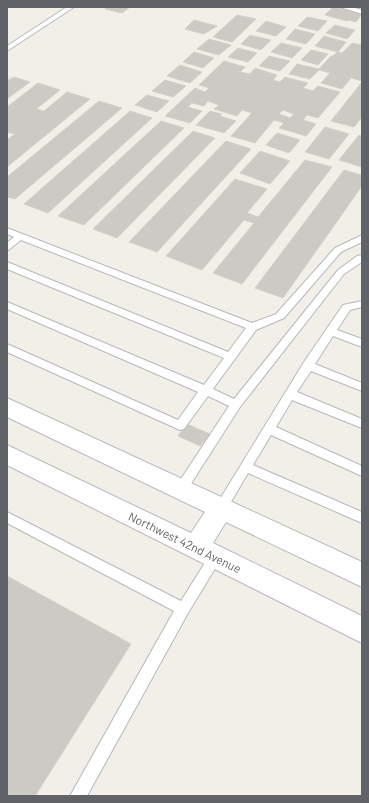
<svg xmlns="http://www.w3.org/2000/svg" width="369" height="803" font-family="Barlow,sans-serif">
	<style>
		.building { fill: #cccac5; stroke: #d6d1c6; fill-rule: evenodd }
		.lines { fill: none; stroke-linecap: round; stroke-linejoin: round }
		.lane-casing { stroke: #b5b8bc; stroke-width: 2 }
		.secondary-casing { stroke: #b6babf; stroke-width: 2 }
		.lane { fill: #fff; fill-rule: evenodd }
		.secondary { fill: #fff; fill-rule: evenodd }
		.labels { text-anchor: middle; dominant-baseline: central; stroke-width: 3; stroke-linejoin: round; paint-order: stroke }
		.street-label { font-size: 12px; fill: #5f6368; stroke: #fff }
	</style>
	<rect width="100%" height="100%" fill="#f1efe8"/>
	<g class="building">
		<polygon points="108,7 130,7 122,13 105,9"/>
		<polygon points="333,7 349,11 362,14 356,22 348,20 347,21 325,15"/>
		<polygon points="237,15 256,19 232,42 213,37"/>
		<polygon points="307,17 327,21 318,31 298,26"/>
		<polygon points="194,20 217,26 204,34 185,29"/>
		<polygon points="266,21 286,27 276,36 256,31"/>
		<polygon points="335,25 355,30 347,39 326,33"/>
		<polygon points="295,29 315,34 306,44 286,39"/>
		<polygon points="250,35 271,40 261,50 241,44"/>
		<polygon points="324,36 346,42 338,52 315,46"/>
		<polygon points="209,39 231,45 219,55 197,49"/>
		<polygon points="281,43 302,48 292,58 271,52"/>
		<polygon points="352,43 362,45 362,81 351,78 342,89 321,83 330,73 319,70 310,79 289,74 297,64 319,69 331,56 333,56 337,52 342,53"/>
		<polygon points="238,48 257,53 248,62 228,57"/>
		<polygon points="311,50 328,54 318,65 301,60"/>
		<polygon points="194,52 214,58 203,68 183,62"/>
		<polygon points="269,56 290,61 280,71 259,66"/>
		<path d="M224,61L245,67L240,72L250,74L255,68L277,75L273,80L280,82L285,77L308,83L303,88L313,91L318,86L340,92L318,118L307,115L303,120L316,124L306,136L279,128L284,123L274,120L255,143L231,136L252,113L242,110L237,116L214,109L219,105L208,101L204,106L192,103L188,107L202,111L190,123L165,116L195,88L205,92L209,88L199,85ZM283,110L294,114L290,118L279,114Z"/>
		<polygon points="180,65 202,72 190,83 167,76"/>
		<polygon points="14,77 30,82 7,99 7,81"/>
		<polygon points="165,80 186,86 173,97 152,91"/>
		<polygon points="362,82 362,117 354,127 331,121"/>
		<polygon points="38,83 60,90 36,109 44,111 67,92 90,99 7,167 7,140 15,134 7,132 7,107"/>
		<polygon points="147,95 169,101 157,112 135,105"/>
		<polygon points="99,101 122,108 15,199 7,197 7,177"/>
		<polygon points="130,111 152,118 48,213 24,204"/>
		<polygon points="210,111 222,114 220,116 236,121 224,133 196,125"/>
		<polygon points="161,121 184,128 84,225 58,216"/>
		<polygon points="325,127 349,134 329,159 305,152"/>
		<polygon points="193,131 215,138 117,238 93,229"/>
		<polygon points="277,133 300,140 289,153 266,145"/>
		<polygon points="359,135 362,136 362,167 339,160"/>
		<polygon points="226,141 251,149 157,252 129,242"/>
		<polygon points="260,151 290,161 270,184 240,173"/>
		<polygon points="305,160 332,167 242,284 213,273 254,223 244,220 202,270 166,256 235,179 267,189 247,213 258,217"/>
		<polygon points="344,170 362,175 362,186 283,298 255,288"/>
		<polygon points="187,424 210,434 200,446 178,436"/>
		<polygon points="7,576 131,644 35,796 7,796"/>
	</g>
	<g class="lines">
		<defs>
			<g id="lane">
				<polygon points="67,7 74,7 7,51 7,46"/>
				<polygon points="340,7 351,7 362,10 362,14"/>
				<polygon points="7,228 252,323 276,314 335,248 362,235 362,242 341,252 284,318 256,330 213,389 234,399 338,270 357,256 362,255 362,262 344,274 240,407 185,493 181,494 177,493 175,489 177,485 229,406 208,396 184,429 180,430 7,352 7,344 178,420 198,392 7,309 7,302 204,385 224,358 7,269 7,262 228,352 246,328 21,240 7,251 7,243 14,237 7,234"/>
				<polygon points="362,301 362,307 350,310 337,330 362,339 362,347 333,336 315,364 362,383 362,391 311,371 297,392 362,419 362,428 292,400 276,427 362,466 362,476 271,435 253,465 362,512 362,523 248,473 225,512 221,513 217,512 215,508 217,504 304,362 343,305"/>
				<polygon points="7,512 181,601 211,553 216,551 221,553 222,557 188,613 87,796 70,796 174,611 7,523"/>
			</g>
			<polygon id="secondary" points="7,398 362,562 362,587 226,522 213,543 362,616 362,643 7,465 7,445 191,533 205,512 7,417"/>
		</defs>
		<use href="#lane" class="lane-casing"/>
		<use href="#secondary" class="secondary-casing"/>
		<use href="#lane" class="lane"/>
		<use href="#secondary" class="secondary"/>
	</g>
	<g class="labels">
		<g class="street-label">
			<text transform="translate(185 542) rotate(26)">Northwest 42nd Avenue</text>
		</g>
	</g>
	<rect width="369" height="803" fill="none" stroke="#5f6368" stroke-width="16"/>
</svg>
